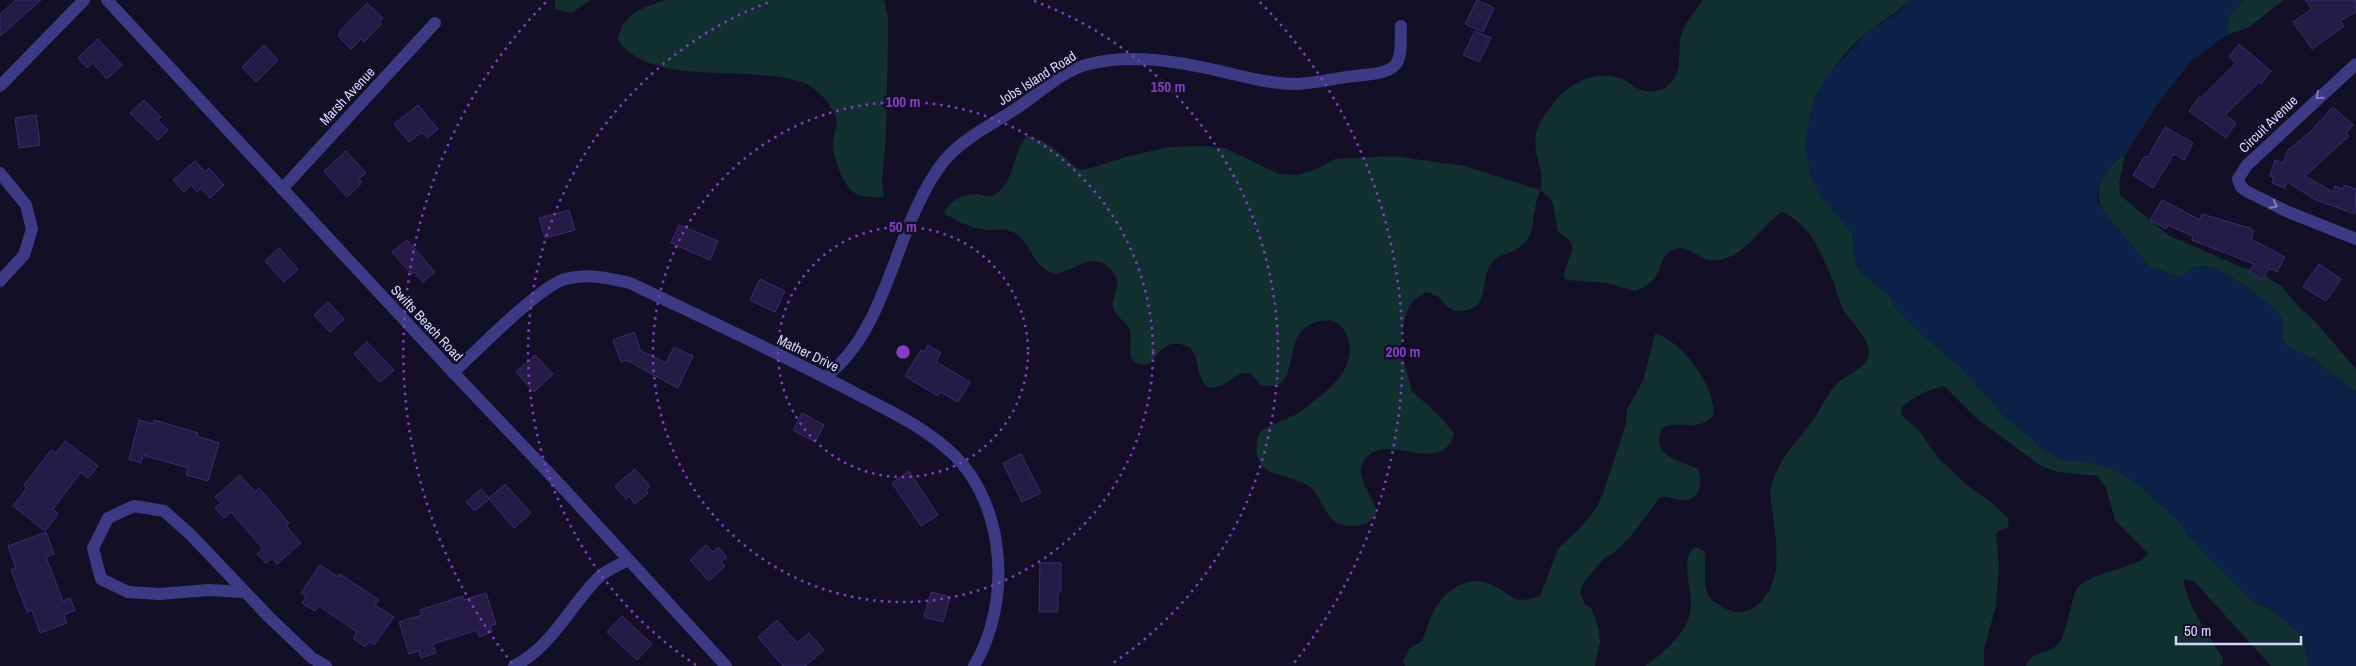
<svg xmlns="http://www.w3.org/2000/svg" width="2356" height="666" font-family="'Archivo Narrow',sans-serif">
	<style>
		.green { fill: #12302f }
		.water { fill: #0c2248 }
		.building { fill: #241b47; stroke: #3b2d73 }
		.lines { fill: none; stroke-linecap: round; stroke-linejoin: round }
		.minor { stroke: #3d3a85; stroke-width: 12 }
		.oneway { stroke: #837fbc }
		.ring { fill: none; stroke: #843dc5; stroke-width: 2.5; stroke-dasharray: 2.5 5 }
		.labels { text-anchor: middle; dominant-baseline: central; stroke-width: 5; stroke-linejoin: round; paint-order: stroke }
		.street-label { font-size: 14px; fill: #d9d4ff; stroke: #130f26 }
		.centre { fill: #843dc5; stroke: #130f26; stroke-width: 2.5 }
		.ring-label { font-size: 15px; text-anchor: middle; font-weight: bold; fill: #843dc5; stroke: #130f26; stroke-width: 5; stroke-linejoin: round; paint-order: stroke }
	</style>
	<rect width="100%" height="100%" fill="#130f26"/>
	<g class="green">
		<polygon points="555,0 591,0 571,13 555,9"/>
		<path d="M665,0H884L888,17V39L886,136L882,181L884,197C874,198 859,198 851,190C842,181 833,157 833,144C833,136 838,127 836,118C832,105 819,90 806,84C754,62 653,90 618,40C621,15 643,7 665,0Z"/>
		<path d="M1703,0H1910C1898,12 1884,20 1870,30C1847,48 1827,74 1814,99L1839,216L1852,233L1855,261L1861,273L1888,294L1898,311L1908,322L1961,368L2006,418L2037,443L2040,448L2065,461H2083L2108,468L2122,474L2146,491L2182,525L2188,537L2194,540L2203,552L2254,602L2272,610L2302,635L2309,666H2271L2194,581L2184,579C2182,597 2212,641 2223,658V663L2220,666H2026C2031,650 2050,655 2059,643C2069,629 2071,593 2079,586C2097,570 2137,569 2148,554L2115,520L2106,488L2098,476L2057,472L2041,466L1977,419L1944,386C1928,390 1912,396 1901,409V414L1919,431L1939,459L1967,485L1993,504L2009,519L2008,528L1998,531L1996,535L1999,564L1996,606L1984,649V666H1645C1664,652 1684,637 1690,613C1695,593 1679,565 1693,548L1697,547L1704,551C1707,564 1703,581 1707,593C1710,599 1715,603 1721,606C1745,622 1767,603 1774,578C1781,554 1772,516 1770,491C1776,459 1800,440 1817,414C1824,402 1830,389 1841,380C1851,373 1870,366 1869,351C1867,335 1850,322 1843,309C1839,301 1837,292 1834,284C1822,255 1813,226 1782,212C1759,227 1742,263 1711,260C1696,259 1689,243 1672,250C1655,258 1667,280 1635,291L1606,283L1567,280L1564,277C1565,257 1585,246 1558,232L1552,200L1540,190C1538,196 1536,203 1535,209C1531,227 1535,237 1517,249C1508,255 1497,254 1491,264C1478,282 1493,311 1458,311C1448,310 1445,304 1440,298C1437,295 1430,293 1426,292C1421,295 1414,299 1411,304C1402,318 1399,345 1404,361C1406,372 1410,378 1411,391C1427,404 1442,416 1454,434C1442,478 1385,430 1365,459C1362,464 1360,468 1361,473C1363,488 1374,499 1377,513C1371,522 1366,525 1355,526C1323,528 1327,501 1310,487C1289,471 1251,481 1257,441C1259,425 1278,424 1289,418C1298,414 1306,407 1314,401C1334,387 1358,363 1347,336C1345,330 1341,325 1335,322C1329,319 1322,321 1316,322C1282,333 1301,372 1276,386L1260,385C1243,354 1230,392 1208,387C1192,376 1205,349 1180,344C1174,343 1169,344 1165,347C1158,351 1155,359 1149,364C1120,367 1135,342 1129,329C1125,319 1113,317 1113,304C1113,292 1123,284 1113,272C1091,246 1071,276 1053,273C1034,269 1031,243 1015,233C1007,227 995,231 986,230C971,228 956,221 944,213C949,201 962,195 975,194C982,194 990,199 997,193C1016,179 1012,152 1027,136C1050,141 1061,155 1079,170L1088,169L1129,156L1169,147L1205,146L1224,148L1279,174L1298,175L1319,168L1335,159L1394,156L1465,166L1540,190C1543,179 1541,171 1538,160C1530,133 1540,119 1557,99C1573,80 1601,69 1625,80C1630,83 1635,88 1641,90C1649,93 1663,91 1669,85C1686,68 1675,51 1682,32C1686,21 1697,10 1703,0Z"/>
		<polygon points="2243,0 2284,0 2249,27 2227,35 2229,17"/>
		<path d="M2125,155L2119,184L2120,195L2168,235L2241,267L2261,273L2281,286L2302,310L2314,320L2356,369V391L2321,366L2316,360L2288,347L2283,340L2282,318L2276,310L2250,289L2216,268L2201,266L2188,270L2181,277L2150,267L2102,210C2092,188 2105,166 2125,155Z"/>
		<path d="M1655,334C1680,338 1719,391 1713,416C1695,434 1680,418 1662,428C1650,458 1680,460 1698,469C1702,481 1702,500 1684,500C1675,500 1669,496 1660,497L1631,536L1615,552L1603,559L1582,585L1580,593L1585,604L1591,608L1598,626L1600,641L1595,666H1405L1403,661L1410,648L1422,641C1426,631 1430,618 1435,609C1446,589 1468,575 1490,584C1513,594 1511,606 1540,596L1558,549L1581,527L1597,507L1602,496L1626,424L1627,409L1643,381Z"/>
	</g>
	<polygon class="water" points="1910,0 2243,0 2229,17 2227,35 2191,61 2157,105 2125,155 2116,160 2103,175 2098,188 2097,200 2102,210 2150,267 2181,277 2188,270 2201,266 2216,268 2250,289 2276,310 2282,318 2283,340 2288,347 2316,360 2321,366 2356,391 2356,666 2309,666 2302,635 2272,610 2254,602 2203,552 2194,540 2188,537 2182,525 2146,491 2122,474 2108,468 2083,461 2065,461 2040,448 2037,443 2006,418 1961,368 1908,322 1898,311 1888,294 1861,273 1855,261 1852,233 1822,198 1811,177 1805,150 1807,127 1814,99 1826,77 1868,31 1899,12"/>
	<g class="building">
		<polygon points="16,0 41,0 0,36 0,14"/>
		<polygon points="1477,0 1494,8 1483,32 1465,24"/>
		<polygon points="2305,0 2356,0 2356,12 2340,21 2344,26 2312,49 2293,22 2312,9"/>
		<polygon points="367,3 383,18 380,21 382,24 364,42 361,39 351,49 338,36 340,34 339,32"/>
		<polygon points="1475,31 1491,38 1479,62 1463,55"/>
		<polygon points="98,39 122,65 107,79 93,63 87,68 78,58"/>
		<polygon points="2239,44 2271,71 2261,84 2259,82 2225,115 2236,123 2226,138 2189,111 2199,97 2201,98 2236,63 2229,57"/>
		<polygon points="264,45 278,60 256,82 242,67"/>
		<polygon points="144,100 161,117 158,120 168,130 158,140 130,113"/>
		<polygon points="418,105 438,129 427,138 422,132 409,142 394,124"/>
		<polygon points="2333,107 2353,125 2346,133 2349,136 2305,176 2333,192 2335,186 2343,189 2344,185 2356,189 2355,214 2316,200 2287,182 2285,188 2272,183 2274,177 2270,176 2275,160 2283,163 2288,150 2310,132"/>
		<polygon points="36,115 40,145 19,148 15,118"/>
		<polygon points="2165,127 2193,143 2184,160 2174,154 2153,188 2133,175 2145,156 2148,157"/>
		<polygon points="346,151 366,173 359,179 362,183 347,197 324,171"/>
		<polygon points="195,161 205,172 209,168 224,185 210,198 201,188 197,192 191,185 184,192 173,180"/>
		<polygon points="2162,200 2200,220 2202,214 2250,228 2254,231 2251,239 2285,257 2277,272 2269,268 2262,280 2249,272 2254,264 2192,240 2193,236 2168,225 2166,229 2150,220"/>
		<polygon points="569,210 575,230 545,238 539,218"/>
		<polygon points="679,225 718,241 710,260 671,243"/>
		<polygon points="407,240 435,272 423,282 414,272 411,274 392,252"/>
		<polygon points="279,248 298,269 284,282 265,261"/>
		<polygon points="2319,264 2341,279 2326,301 2303,287"/>
		<polygon points="760,279 785,291 775,312 750,300"/>
		<polygon points="328,302 344,319 330,332 314,315"/>
		<polygon points="634,332 641,351 666,363 674,347 693,356 678,388 626,360 621,362 613,340"/>
		<polygon points="367,342 394,370 380,382 354,354"/>
		<polygon points="928,345 941,353 936,362 970,382 958,402 940,392 938,396 905,376 921,350 924,352"/>
		<polygon points="535,355 553,374 534,392 516,372"/>
		<polygon points="802,413 824,425 815,442 793,430"/>
		<polygon points="139,420 153,424 154,420 198,433 197,436 219,443 208,481 186,475 188,468 143,455 141,463 129,459"/>
		<polygon points="65,441 98,466 88,478 81,472 53,509 58,514 45,531 13,506 27,488 24,485 51,450 56,453"/>
		<polygon points="1021,454 1041,493 1022,502 1003,463"/>
		<polygon points="635,469 650,486 646,490 648,493 635,504 629,496 626,499 615,486"/>
		<polygon points="909,471 938,515 921,526 892,483"/>
		<polygon points="240,475 255,492 259,488 289,523 286,526 301,543 277,564 272,558 266,563 257,554 263,549 231,512 224,518 215,508 221,503 215,497"/>
		<polygon points="505,484 531,513 514,528 489,499 475,511 466,502 481,489 489,498"/>
		<polygon points="46,532 54,554 46,557 63,601 70,598 75,610 64,615 67,623 40,633 32,610 27,612 11,570 16,568 8,546"/>
		<polygon points="706,545 713,552 718,547 727,557 721,562 725,566 709,581 690,560"/>
		<polygon points="1040,563 1061,563 1061,592 1058,592 1058,612 1039,612"/>
		<polygon points="320,565 338,577 340,574 379,600 375,605 394,617 374,645 369,642 365,647 353,638 357,632 319,606 315,611 302,603 306,597 301,593"/>
		<polygon points="931,592 950,597 943,622 924,617"/>
		<polygon points="486,593 496,624 490,626 492,632 479,637 477,630 433,644 436,653 421,658 419,651 409,654 399,622 422,615 420,610 463,596 464,600"/>
		<polygon points="622,616 652,644 637,660 607,632"/>
		<polygon points="777,620 797,643 809,633 824,650 805,666 783,666 758,637"/>
	</g>
	<g class="lines">
		<g class="minor">
			<polyline points="107,0 449,368 563,488 726,666"/>
			<polyline points="2356,64 2247,165 2238,179 2241,187 2246,191 2286,211 2356,239"/>
			<polyline points="0,86 84,0"/>
			<polyline points="0,173 26,205 32,229 24,255 0,281"/>
			<polyline points="282,189 435,23"/>
			<path d="M453,373C475,352 540,286 565,279C588,273 608,278 630,283C705,319 781,354 855,393C889,411 925,427 954,455C1007,507 1011,605 974,666"/>
			<path d="M825,377C890,329 894,224 944,161C963,138 995,123 1020,106C1040,92 1064,70 1089,64C1133,53 1181,62 1224,72C1248,78 1273,84 1297,84C1316,83 1336,78 1355,76C1368,74 1387,75 1396,64C1403,55 1400,37 1401,26"/>
			<polyline points="244,592 209,590 159,594 128,592 101,579 93,548 108,518 134,506 164,511 191,535 268,616 312,658 326,666"/>
			<path d="M514,666C551,648 570,606 598,578C606,570 619,565 628,560"/>
		</g>
	</g>
	<defs><path id="oneway-chevron" d="M-2-3.5L2.5 0L-2 3.5" fill="none" stroke-width="1.6" stroke-linecap="round" stroke-linejoin="round" transform="scale(1.25)"/></defs>
	<g class="oneway">
		<use href="#oneway-chevron" transform="translate(2319 96) rotate(139)"/>
		<use href="#oneway-chevron" transform="translate(2274 205) rotate(27)"/>
	</g>
	<g class="ring">
		<circle cx="903" cy="352" r="125"/>
		<circle cx="903" cy="352" r="250"/>
		<path d="M696 665A375 375 0 0 1 772 1M1034 1A375 375 0 0 1 1110 665"/>
		<path d="M512 663A500 500 0 0 1 546 2M1260 2A500 500 0 0 1 1294 663"/>
	</g>
	<g class="labels">
		<g class="street-label">
			<text transform="translate(1037 78) rotate(-32)">Jobs Island Road</text>
			<text transform="translate(347 96) rotate(-47)">Marsh Avenue</text>
			<text transform="translate(2268 124) rotate(-44)">Circuit Avenue</text>
			<text transform="translate(427 323) rotate(47)">Swifts Beach Road</text>
			<text transform="translate(808 353) rotate(26)">Mather Drive</text>
		</g>
	</g>
	<circle cx="903" cy="352" r="8" class="centre"/>
	<g class="ring-label">
		<text x="1168" y="92">150 m</text>
		<text x="903" y="107">100 m</text>
		<text x="903" y="232">50 m</text>
		<text x="1403" y="357">200 m</text>
	</g>
	<path d="M2176 636v8h125v-8" fill="none" stroke="#d9d4ff" stroke-width="2.5"/>
	<text x="2184" y="636" font-size="15" fill="#d9d4ff" stroke="#130f26" stroke-width="4" paint-order="stroke">50 m</text>
</svg>
